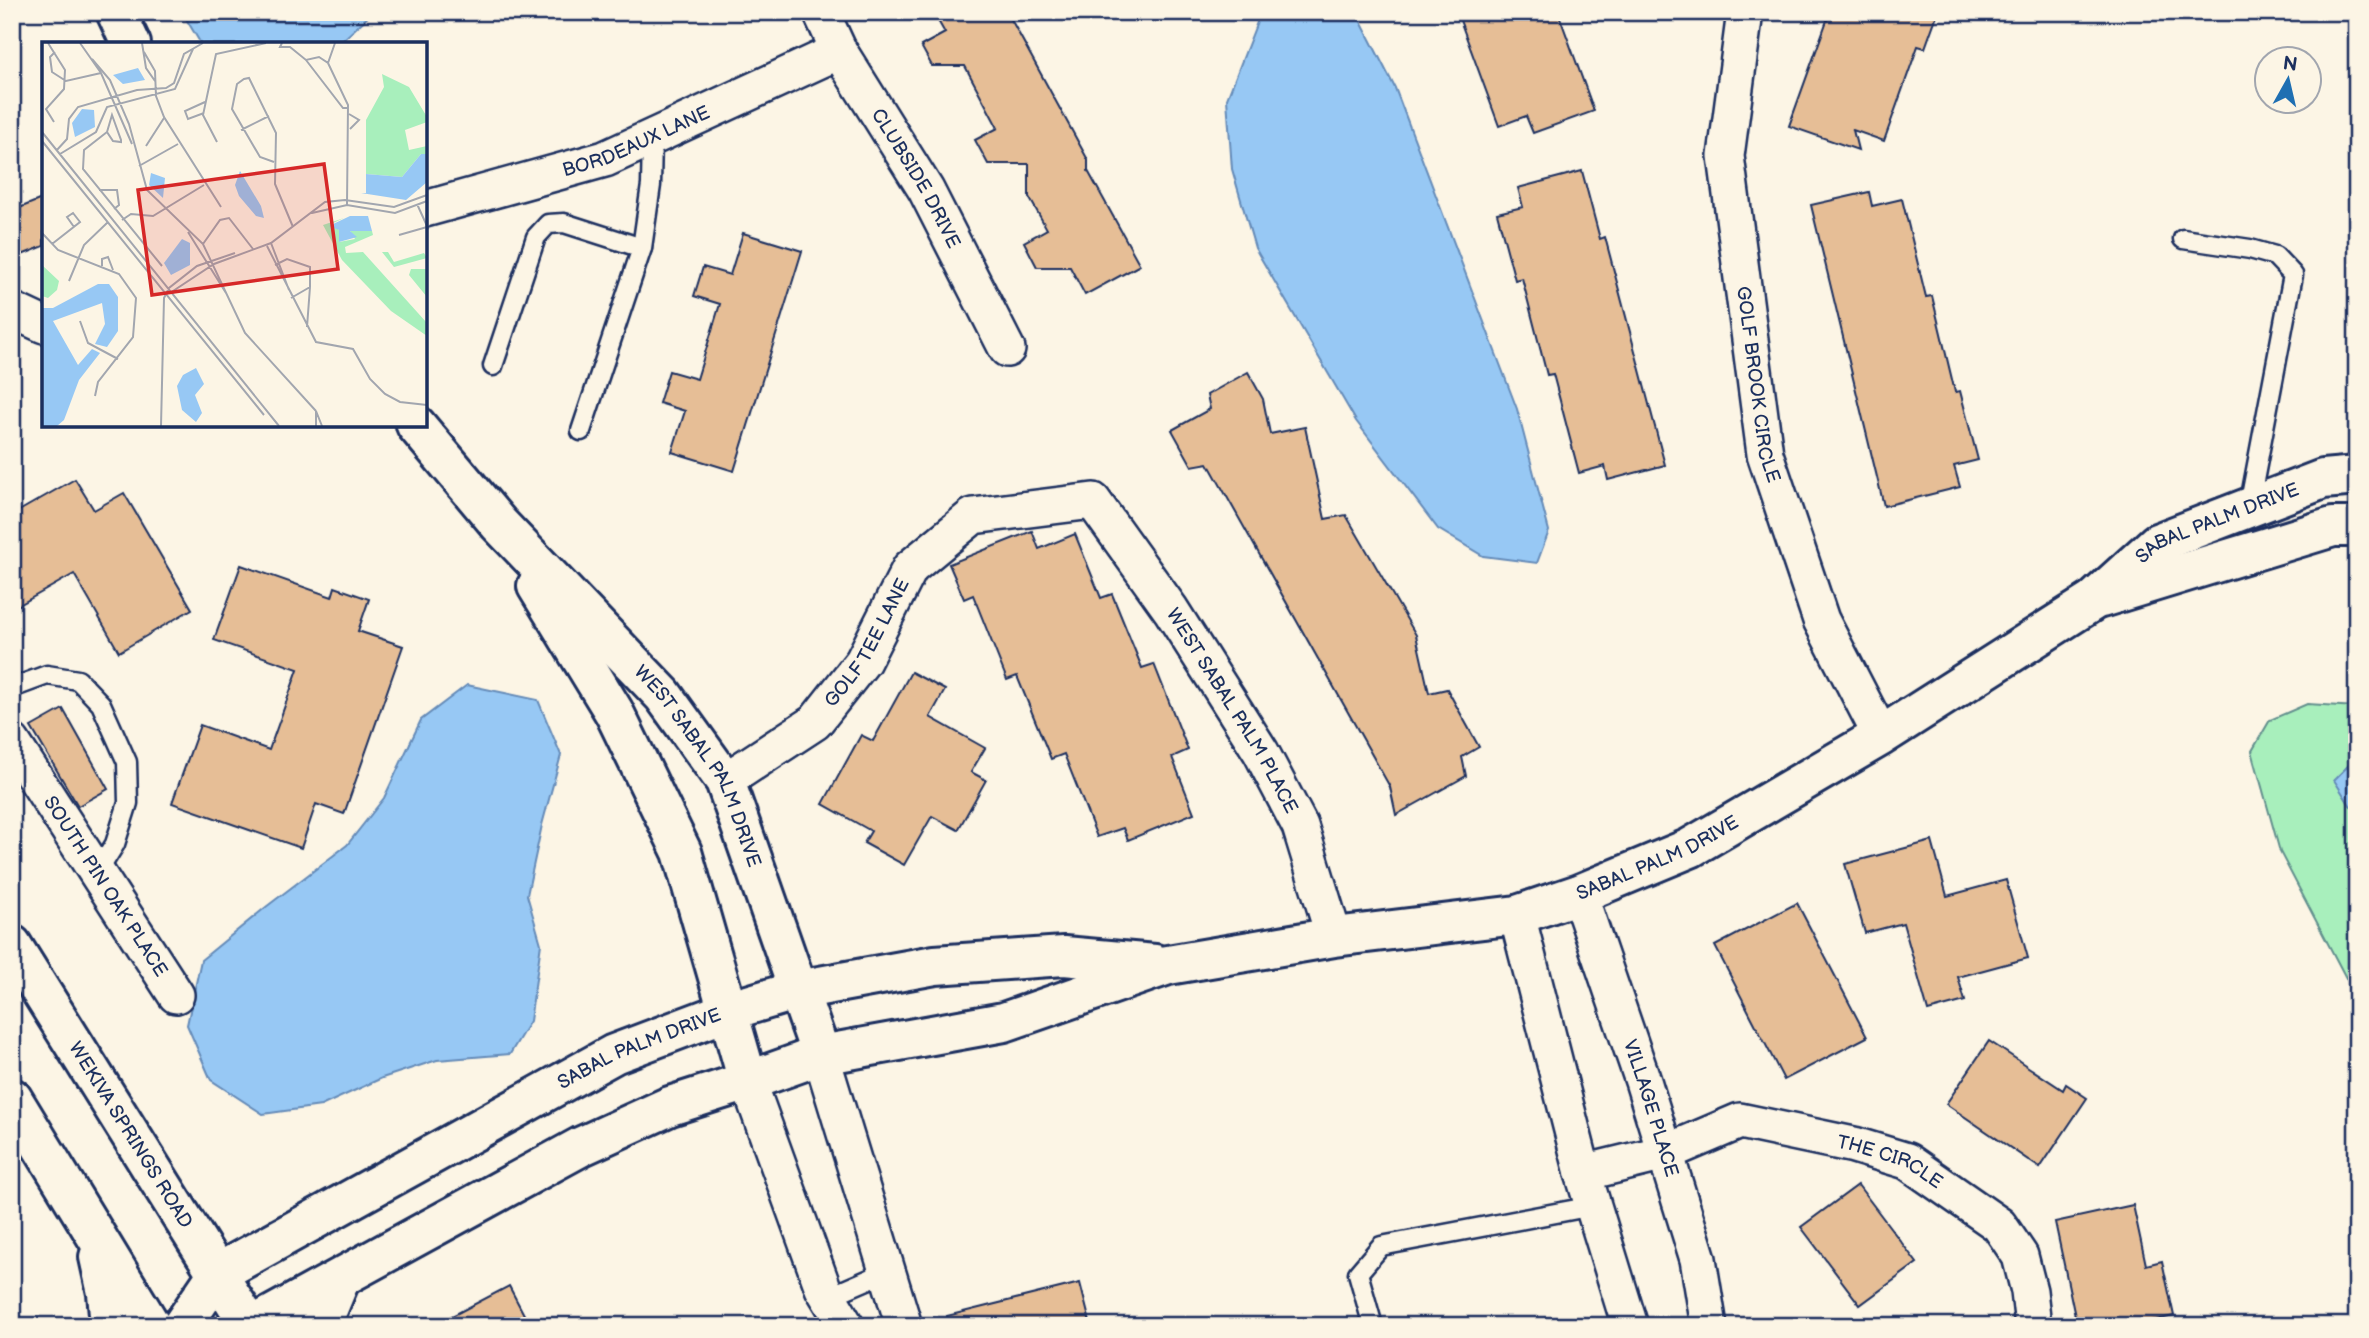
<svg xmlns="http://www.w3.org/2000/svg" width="2369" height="1338" font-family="'Balsamiq Sans',sans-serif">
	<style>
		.green { fill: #a8efbc; stroke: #628f8d; stroke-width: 2 }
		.water { fill: #97c8f4; stroke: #658bb8; stroke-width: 2 }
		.building { fill: #e6be96; stroke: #1b2f5e; stroke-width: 2 }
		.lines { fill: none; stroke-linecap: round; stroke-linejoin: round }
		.service-casing { stroke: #1b2f5e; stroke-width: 23 }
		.minor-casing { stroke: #1b2f5e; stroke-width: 40 }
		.tertiary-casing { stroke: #1b2f5e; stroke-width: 44 }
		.secondary-casing { stroke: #1b2f5e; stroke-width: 44 }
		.service { stroke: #fcf5e5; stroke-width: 18 }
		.minor { stroke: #fcf5e5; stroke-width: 35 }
		.tertiary { stroke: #fcf5e5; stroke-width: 38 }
		.secondary { stroke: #fcf5e5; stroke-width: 38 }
		.labels { text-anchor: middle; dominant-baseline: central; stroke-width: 6; stroke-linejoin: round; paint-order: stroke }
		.street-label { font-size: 19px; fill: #1b2f5e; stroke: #fcf5e5 }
		.inset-road { fill: none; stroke: #a2a6af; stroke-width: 2 }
		.view { fill: #d62828; fill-opacity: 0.15; stroke: #d62828; stroke-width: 3.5 }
		.inset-edge { fill: none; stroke: #1b2f5e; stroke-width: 3.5 }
	</style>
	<rect width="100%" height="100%" fill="#fcf5e5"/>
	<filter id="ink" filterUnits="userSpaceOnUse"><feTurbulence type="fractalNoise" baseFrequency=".0143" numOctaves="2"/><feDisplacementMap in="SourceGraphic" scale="14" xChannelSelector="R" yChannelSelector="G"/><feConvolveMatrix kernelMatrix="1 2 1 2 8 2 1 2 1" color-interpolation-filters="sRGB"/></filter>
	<g filter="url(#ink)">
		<polygon class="green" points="2307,704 2357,707 2357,757 2335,780 2350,805 2357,810 2357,999 2280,852 2252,751 2270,720"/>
		<g class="water">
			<polygon points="182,12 373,12 343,40 342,44 201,44"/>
			<polygon points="1261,12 1356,12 1395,88 1517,409 1549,531 1537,563 1483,556 1438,529 1356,421 1255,248 1232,169 1227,99"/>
			<polygon points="467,685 538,700 561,755 542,825 527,895 541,944 530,1021 510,1054 437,1060 382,1078 321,1106 263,1114 211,1080 187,1025 201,960 266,907 347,845 384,798 421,720"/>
			<polygon points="2357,757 2357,810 2350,805 2334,780"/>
		</g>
		<g class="building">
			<polygon points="933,12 1007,12 1088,160 1088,171 1140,265 1085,295 1070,267 1037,267 1024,242 1047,229 1029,197 1029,164 988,164 975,140 998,128 965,66 932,66 921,46 945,33"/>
			<polygon points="1457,12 1558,12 1594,111 1533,133 1526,116 1499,126"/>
			<polygon points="1830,12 1938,12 1925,48 1918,46 1884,141 1853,130 1858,150 1789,126"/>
			<polygon points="1582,171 1600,239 1605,237 1665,465 1608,480 1605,466 1579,473 1553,374 1547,375 1522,278 1515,280 1497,213 1523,207 1518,188"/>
			<polygon points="1869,192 1872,206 1902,199 1926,297 1932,296 1955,392 1960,391 1978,460 1954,466 1960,487 1884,506 1811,205"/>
			<polygon points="44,198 44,246 12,259 12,211"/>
			<polygon points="743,233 802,251 734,471 672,452 685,411 659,403 669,371 697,379 720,304 694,296 703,267 730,275"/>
			<polygon points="1248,372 1263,399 1270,434 1305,427 1325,519 1346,515 1416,635 1429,693 1447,689 1479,747 1462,757 1466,776 1396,815 1390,787 1208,463 1192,466 1172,430 1210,409 1207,395"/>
			<polygon points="75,479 94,510 124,493 192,609 119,652 74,574 12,609 12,515"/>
			<polygon points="1032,531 1039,549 1075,534 1101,598 1112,594 1142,668 1154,664 1188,750 1172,757 1194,813 1128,840 1123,828 1097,837 1064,754 1051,759 1017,676 1007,680 973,595 964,599 949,564"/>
			<polygon points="241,565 332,597 335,587 369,599 358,631 403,646 344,814 316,804 301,848 172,803 200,725 269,750 298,669 214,640"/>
			<polygon points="911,672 945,690 930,717 985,748 971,772 986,780 958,830 932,816 904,865 864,843 871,831 823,804 861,735 873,741"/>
			<polygon points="63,709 108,789 78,806 31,727"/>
			<polygon points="1932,841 1947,896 2006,880 2028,958 1958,977 1965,1001 1928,1011 1903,923 1865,933 1845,864"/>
			<polygon points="1797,903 1867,1037 1784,1080 1715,946"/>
			<polygon points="1989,1041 2063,1090 2066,1084 2087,1098 2040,1168 1946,1104"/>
			<polygon points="1858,1185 1917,1263 1860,1305 1801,1227"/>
			<polygon points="2133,1205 2146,1265 2162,1261 2174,1316 2128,1326 2077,1326 2055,1222"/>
			<polygon points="1080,1283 1091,1326 948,1326 947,1316"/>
			<polygon points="509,1286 530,1326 433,1326"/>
		</g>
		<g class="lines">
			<defs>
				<g id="service">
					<polyline points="2183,239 2250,249 2275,256 2293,275 2249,507"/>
					<polyline points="493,366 536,237 548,224 564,223 642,248"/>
					<polyline points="581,431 642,248 651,185 652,138"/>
					<polyline points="12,688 47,675 78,680 101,704 127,762 128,803 115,844 97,873"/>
					<polyline points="828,1297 888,1271"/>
					<polyline points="1373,1326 1358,1273 1381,1246 1593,1206"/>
				</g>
				<g id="minor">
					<path id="s1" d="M821,12L839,51L926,190L1007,349"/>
					<path id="s2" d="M1745,12L1726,156L1765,454L1821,620L1881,736"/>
					<path id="s3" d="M425,209L605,159L839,51"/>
					<polyline points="12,310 44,325"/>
					<path id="s4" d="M12,742L176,995"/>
					<path id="s5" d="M725,781L815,722L863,661L910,568L973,516L1093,501L1171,610L1261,752L1300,826L1334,937"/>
					<path id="s6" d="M1579,894L1643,1081L1698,1259L1709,1326"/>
					<polyline points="1517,915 1583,1173 1630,1326"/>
					<polyline points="821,1055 904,1326"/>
					<polyline points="748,1081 823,1288 846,1326"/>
					<path id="s7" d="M1583,1173L1665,1153L1740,1121L1854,1145L1907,1161L1999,1225L2020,1256L2029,1291L2033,1326"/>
				</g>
				<g id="tertiary">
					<polyline points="116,12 131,44"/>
					<path id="s8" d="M416,425L499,524L663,695L725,781L821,1055"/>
					<polyline points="537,586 614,712 682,852 748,1081"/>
					<polyline points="2101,598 2333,527 2357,527"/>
					<path id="s9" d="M182,1326L218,1273L614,1054L728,1011L798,990L935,965L1064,956L1155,964"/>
					<path id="s10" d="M252,1326L582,1146L670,1106L748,1081L821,1055L1004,1022L1168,965L1334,937L1517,915L1579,894L1690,848L1881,736L2093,601L2157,543L2323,479L2357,476"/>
				</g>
				<g id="secondary">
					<path id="s11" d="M12,945L250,1326"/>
					<polyline points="12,1098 151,1326"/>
					<polyline points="99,1257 107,1293 110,1326"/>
					<polyline points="321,1326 340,1280"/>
				</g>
			</defs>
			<use href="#service" class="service-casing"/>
			<use href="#minor" class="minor-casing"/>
			<use href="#tertiary" class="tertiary-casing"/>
			<use href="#secondary" class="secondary-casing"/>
			<use href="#service" class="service"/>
			<use href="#minor" class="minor"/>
			<use href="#tertiary" class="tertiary"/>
			<use href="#secondary" class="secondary"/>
		</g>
	</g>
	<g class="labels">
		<g class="street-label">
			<text stroke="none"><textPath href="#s3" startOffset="222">BORDEAUX LANE</textPath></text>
			<text stroke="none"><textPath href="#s1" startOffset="192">CLUBSIDE DRIVE</textPath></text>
			<text stroke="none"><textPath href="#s2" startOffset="376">GOLF BROOK CIRCLE</textPath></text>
			<text stroke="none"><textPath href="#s10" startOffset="2152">SABAL PALM DRIVE</textPath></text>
			<text stroke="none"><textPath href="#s5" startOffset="203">GOLF TEE LANE</textPath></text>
			<text stroke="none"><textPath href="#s5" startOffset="744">WEST SABAL PALM PLACE</textPath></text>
			<text stroke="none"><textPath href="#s8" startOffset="446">WEST SABAL PALM DRIVE</textPath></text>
			<text stroke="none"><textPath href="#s10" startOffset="1496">SABAL PALM DRIVE</textPath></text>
			<text stroke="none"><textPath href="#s4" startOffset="172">SOUTH PIN OAK PLACE</textPath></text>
			<text stroke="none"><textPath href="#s9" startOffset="542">SABAL PALM DRIVE</textPath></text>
			<text stroke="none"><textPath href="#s6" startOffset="226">VILLAGE PLACE</textPath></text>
			<text stroke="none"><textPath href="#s11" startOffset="224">WEKIVA SPRINGS ROAD</textPath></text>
			<text stroke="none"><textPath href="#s7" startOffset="322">THE CIRCLE</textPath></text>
		</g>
	</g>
	<g transform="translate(42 42)">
		<rect width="385" height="385" fill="#fcf5e5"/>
		<path d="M340,32L367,45L385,75V80L363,88L367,108L385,104V112H379L360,135L324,132V78L342,45ZM302,176L289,182L297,188V200L313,197L308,189H330L331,193L303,205L304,211L321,210L385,281V294L349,269L300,218L281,183ZM340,210H346L352,220L382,211L385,216L352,225ZM0,223L17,239L15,248L6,256L0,254ZM369,227H385V255L367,233Z" fill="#a8efbc"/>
		<path d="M96,26L103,38L81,42L71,33ZM40,67L52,68L53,85L33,95L30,81ZM379,112H385V140L364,158L319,151H324V132L360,135ZM198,129L219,164L222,176L214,174L197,154L193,143ZM109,131L123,136L121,156L107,143ZM308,174H326L330,189H308L315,195L297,200V188L287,184ZM140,197L148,201V223L129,233L122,221ZM56,242H67L76,255V289L65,305L53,302L63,282L60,261L11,279L36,323L50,307L58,311L37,338L22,378L15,384H0V266H11ZM154,326L162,342L153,353L160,371L154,380L140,368L135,344L141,333Z" fill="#97c8f4"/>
		<path class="inset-road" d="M6,1L23,28L22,47L4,67L12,80M38,1L59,31L90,102M100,1L104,26L113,39M240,1L238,5H248L264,18L277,15L286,21L306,63L305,163M13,10L8,15L10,30L24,39L59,31M102,10L113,29L114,54L122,75L179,165M50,17L68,38L87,82L105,148L161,202L203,291L274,369M264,18L301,66H306M286,21L293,1M162,71L146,77L143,69L163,60M307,72L317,78L308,87M70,73L79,98V100L71,99L65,90ZM199,88L227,74M0,90L237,384M65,90L42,108L41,127L120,224M0,99L222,373M175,100L161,73L174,12L224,1M104,104L122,76M14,109L25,97L27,77L36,65L95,48L124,46L132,41L142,12L161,1M18,112L54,90L65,65L133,47L151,7M232,120L218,115L190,67L195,42L202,37L207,36L234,91L233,142L251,185M97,124L136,102M57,148H75L77,163L72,167M375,162L385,184M270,171L305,163L353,171L385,159M80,178L89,172L111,174L162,143M146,190L184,251M0,191L16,208L77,232L94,256L91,295L56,340L53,354M357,193L385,185M229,201L247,248M10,202L38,180L31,171L25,175L32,185M161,202L178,178L187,176L211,207M225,204L274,300L311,307L328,337L343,352L358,360L385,363M233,223L245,217L268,225V245L249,256M60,224V217L66,215L71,228M27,239L42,203L66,180M128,251L172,222L229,201L283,160L303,158L352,165L385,153M38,279L46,301L76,317M265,285L268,245M119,384L122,256L127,246L155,224L193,211M274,384V369L280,384"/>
		<path class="view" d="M282,122L296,227L110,253L96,148Z"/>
		<rect width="385" height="385" class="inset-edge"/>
	</g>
	<rect width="2369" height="1338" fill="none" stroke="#fcf5e5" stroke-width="42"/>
	<rect x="21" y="21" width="2327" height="1296" fill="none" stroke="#1b2f5e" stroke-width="2.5" filter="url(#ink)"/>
	<g transform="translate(2288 80) rotate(8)"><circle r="33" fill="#fcf5e5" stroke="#a2a6af" stroke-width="2"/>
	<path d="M0-5L12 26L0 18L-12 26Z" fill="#1f6fb2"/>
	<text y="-10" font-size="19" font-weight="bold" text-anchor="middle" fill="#1b2f5e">N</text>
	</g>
</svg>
